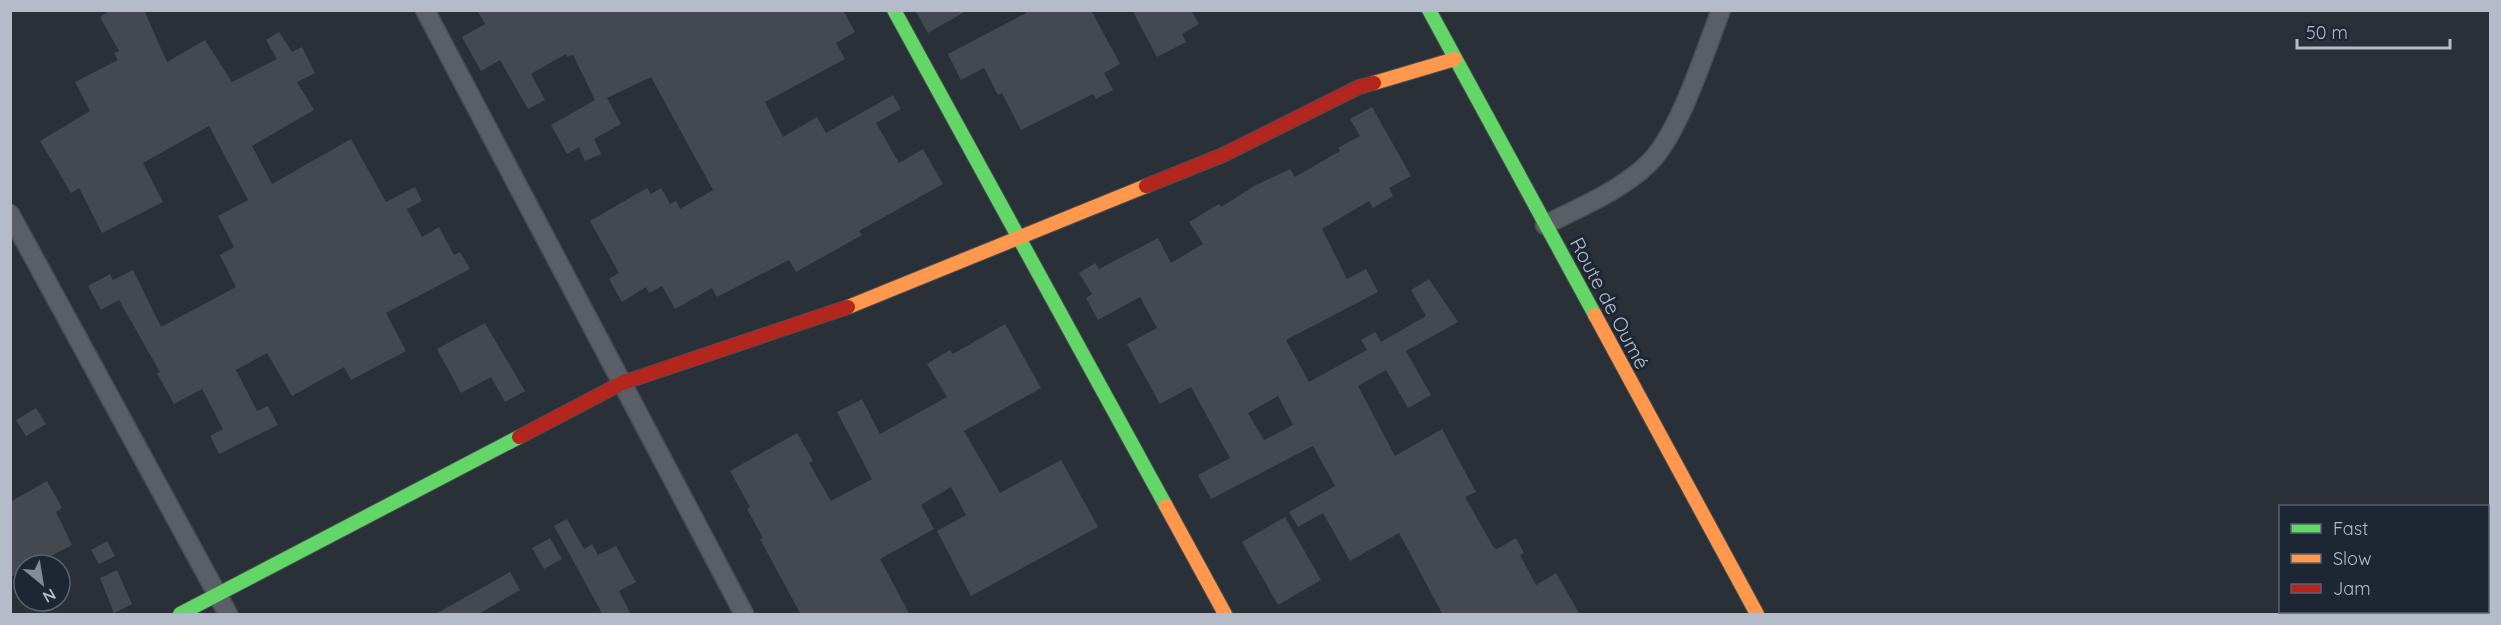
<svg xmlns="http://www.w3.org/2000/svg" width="2501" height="625" font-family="Quicksand,sans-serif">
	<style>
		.building { fill: #444950; fill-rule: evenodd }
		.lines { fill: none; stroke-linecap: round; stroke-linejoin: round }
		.street-casing { stroke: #484c53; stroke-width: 21 }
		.fast-casing { stroke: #484c53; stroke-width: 16 }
		.slow-casing { stroke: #484c53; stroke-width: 16 }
		.jam-casing { stroke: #484c53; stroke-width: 16 }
		.street { stroke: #5a5e66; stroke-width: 18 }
		.fast { stroke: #63d668; stroke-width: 14 }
		.slow { stroke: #ff974d; stroke-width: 14 }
		.jam { stroke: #b3261e; stroke-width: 14 }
		.labels { text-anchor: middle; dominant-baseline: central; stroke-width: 6; stroke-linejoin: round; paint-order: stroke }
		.street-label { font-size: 20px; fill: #b4bcc9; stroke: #1d2633 }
	</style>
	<rect width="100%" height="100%" fill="#2a3038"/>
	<g class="building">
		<polygon points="111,10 144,10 167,62 205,40 232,82 277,59 266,40 279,32 292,52 302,47 315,73 297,82 314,110 252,146 272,184 351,139 386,202 415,187 422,201 407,209 422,237 439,227 454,255 460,252 470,269 386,313 406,351 351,380 344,367 292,396 267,353 236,370 257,411 268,406 278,425 219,454 210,436 223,429 202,389 174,404 157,373 160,372 119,300 101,310 88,286 110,274 113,280 133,270 161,327 236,287 220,255 234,247 218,216 248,200 209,126 143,163 163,202 102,233 79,188 71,193 40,141 90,111 75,82 118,60 114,53 119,51 100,17"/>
		<polygon points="477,10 843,10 855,32 836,43 845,59 765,102 783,137 817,117 826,133 893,95 901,109 876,123 899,163 923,149 943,184 859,231 862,235 796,272 789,260 717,297 712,288 675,309 662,286 649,293 646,287 622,302 609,279 619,273 590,221 647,188 651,194 661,188 670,204 676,201 680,209 713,190 651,77 607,98 621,124 594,139 601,154 585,161 579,147 567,154 551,125 595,100 573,55 567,57 566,54 531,74 545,100 528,109 500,60 481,71 462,37 485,24"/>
		<polygon points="915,10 968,10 928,33"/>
		<polygon points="1026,10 1091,10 1120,64 1104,73 1113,90 1096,99 1093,94 1021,130 1002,93 998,95 984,68 961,80 948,54 1026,13"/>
		<polygon points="1132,10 1191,10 1199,24 1182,34 1186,42 1157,57"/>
		<path d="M1372,107L1411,176L1389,188L1393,196L1373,208L1369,201L1322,229L1347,279L1366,269L1378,292L1286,340L1309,382L1367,350L1361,340L1375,332L1381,342L1426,316L1411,290L1429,279L1458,322L1406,351L1431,395L1408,408L1386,370L1358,386L1395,456L1442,429L1476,492L1465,497L1494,548L1497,549L1516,538L1524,553L1520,555L1536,585L1556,573L1580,615H1443L1399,533L1350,561L1323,513L1298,527L1289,512L1335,486L1313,446L1211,499L1198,475L1230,458L1191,387L1160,404L1127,344L1157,328L1140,297L1098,320L1086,298L1092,294L1079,273L1095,263L1099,269L1158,238L1171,263L1203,244L1189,222L1219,204L1221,207L1256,185L1290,169L1295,177L1340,151L1338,148L1360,136L1350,119ZM1278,396L1293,425L1264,440L1248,413Z"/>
		<polygon points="485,323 525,391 505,402 491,377 461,393 437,349"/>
		<polygon points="1005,324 1041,388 964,431 1000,493 1061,460 1098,527 971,596 937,531 966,515 951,487 921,505 934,529 880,559 910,615 801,615 760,539 763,538 747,509 750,507 730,471 797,433 813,461 809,463 831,501 872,479 837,412 862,399 880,434 947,397 927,364 950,350 953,354"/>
		<polygon points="36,408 46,424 26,436 16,420"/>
		<polygon points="47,481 62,508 56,512 72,545 34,565 24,565 24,570 10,577 10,502"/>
		<polygon points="1285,517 1321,580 1278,605 1242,542"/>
		<polygon points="567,519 584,549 592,544 598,555 616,546 636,582 619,591 631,615 603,615 554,526"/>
		<polygon points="550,538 562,559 544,569 532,548"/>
		<polygon points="107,541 115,556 99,564 91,550"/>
		<polygon points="117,570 132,604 114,613 100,578"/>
		<polygon points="510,572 520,590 477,615 434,615"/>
	</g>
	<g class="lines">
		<defs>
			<g id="street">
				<polyline points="425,10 744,614"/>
				<polyline points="10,214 228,614"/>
				<path d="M1545,225C1580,207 1620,191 1648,164C1679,135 1705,51 1721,10"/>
			</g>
			<g id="fast">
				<polyline points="894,10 1166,506"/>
				<polyline points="1429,10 1595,315"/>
				<polyline points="180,614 519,437"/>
			</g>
			<g id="slow">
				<polyline points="1374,83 1455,59"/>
				<polyline points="848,307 1146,186"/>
				<polyline points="1595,315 1757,614"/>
				<polyline points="1166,506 1225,614"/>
			</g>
			<g id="jam">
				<polyline points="1146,186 1223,155 1359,87 1374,83"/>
				<polyline points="519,437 622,383 848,307"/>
			</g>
		</defs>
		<use href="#street" class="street-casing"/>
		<use href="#fast" class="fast-casing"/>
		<use href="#slow" class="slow-casing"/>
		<use href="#jam" class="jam-casing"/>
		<use href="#street" class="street"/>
		<use href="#fast" class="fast"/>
		<use href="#slow" class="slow"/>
		<use href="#jam" class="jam"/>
	</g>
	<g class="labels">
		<g class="street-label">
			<text transform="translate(1610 303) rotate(62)">Route de Oumé</text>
		</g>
	</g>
	<rect width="2501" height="625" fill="none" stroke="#b4bcc9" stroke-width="24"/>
	<rect x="2279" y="505" width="210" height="108" fill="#1d2633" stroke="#59626f" stroke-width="1.5"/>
	<rect x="2291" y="524" width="30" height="9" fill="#63d668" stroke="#59626f" stroke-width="1.5"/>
	<text x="2333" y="535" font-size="18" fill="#b4bcc9">Fast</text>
	<rect x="2291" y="554" width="30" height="9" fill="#ff974d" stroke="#59626f" stroke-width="1.5"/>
	<text x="2333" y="565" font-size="18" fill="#b4bcc9">Slow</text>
	<rect x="2291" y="584" width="30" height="9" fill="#b3261e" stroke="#59626f" stroke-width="1.5"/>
	<text x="2333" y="595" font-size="18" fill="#b4bcc9">Jam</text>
	<g transform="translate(42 583) rotate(150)"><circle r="28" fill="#1d2633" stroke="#59626f" stroke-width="1.5"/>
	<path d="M0-4.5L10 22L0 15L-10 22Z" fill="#848b96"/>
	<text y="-9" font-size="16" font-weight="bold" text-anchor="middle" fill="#b4bcc9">N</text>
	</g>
	<path d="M2297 39v9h153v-9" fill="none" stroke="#b4bcc9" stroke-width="3"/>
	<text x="2306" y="39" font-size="18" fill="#b4bcc9" stroke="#1d2633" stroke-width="4.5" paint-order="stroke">50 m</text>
</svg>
